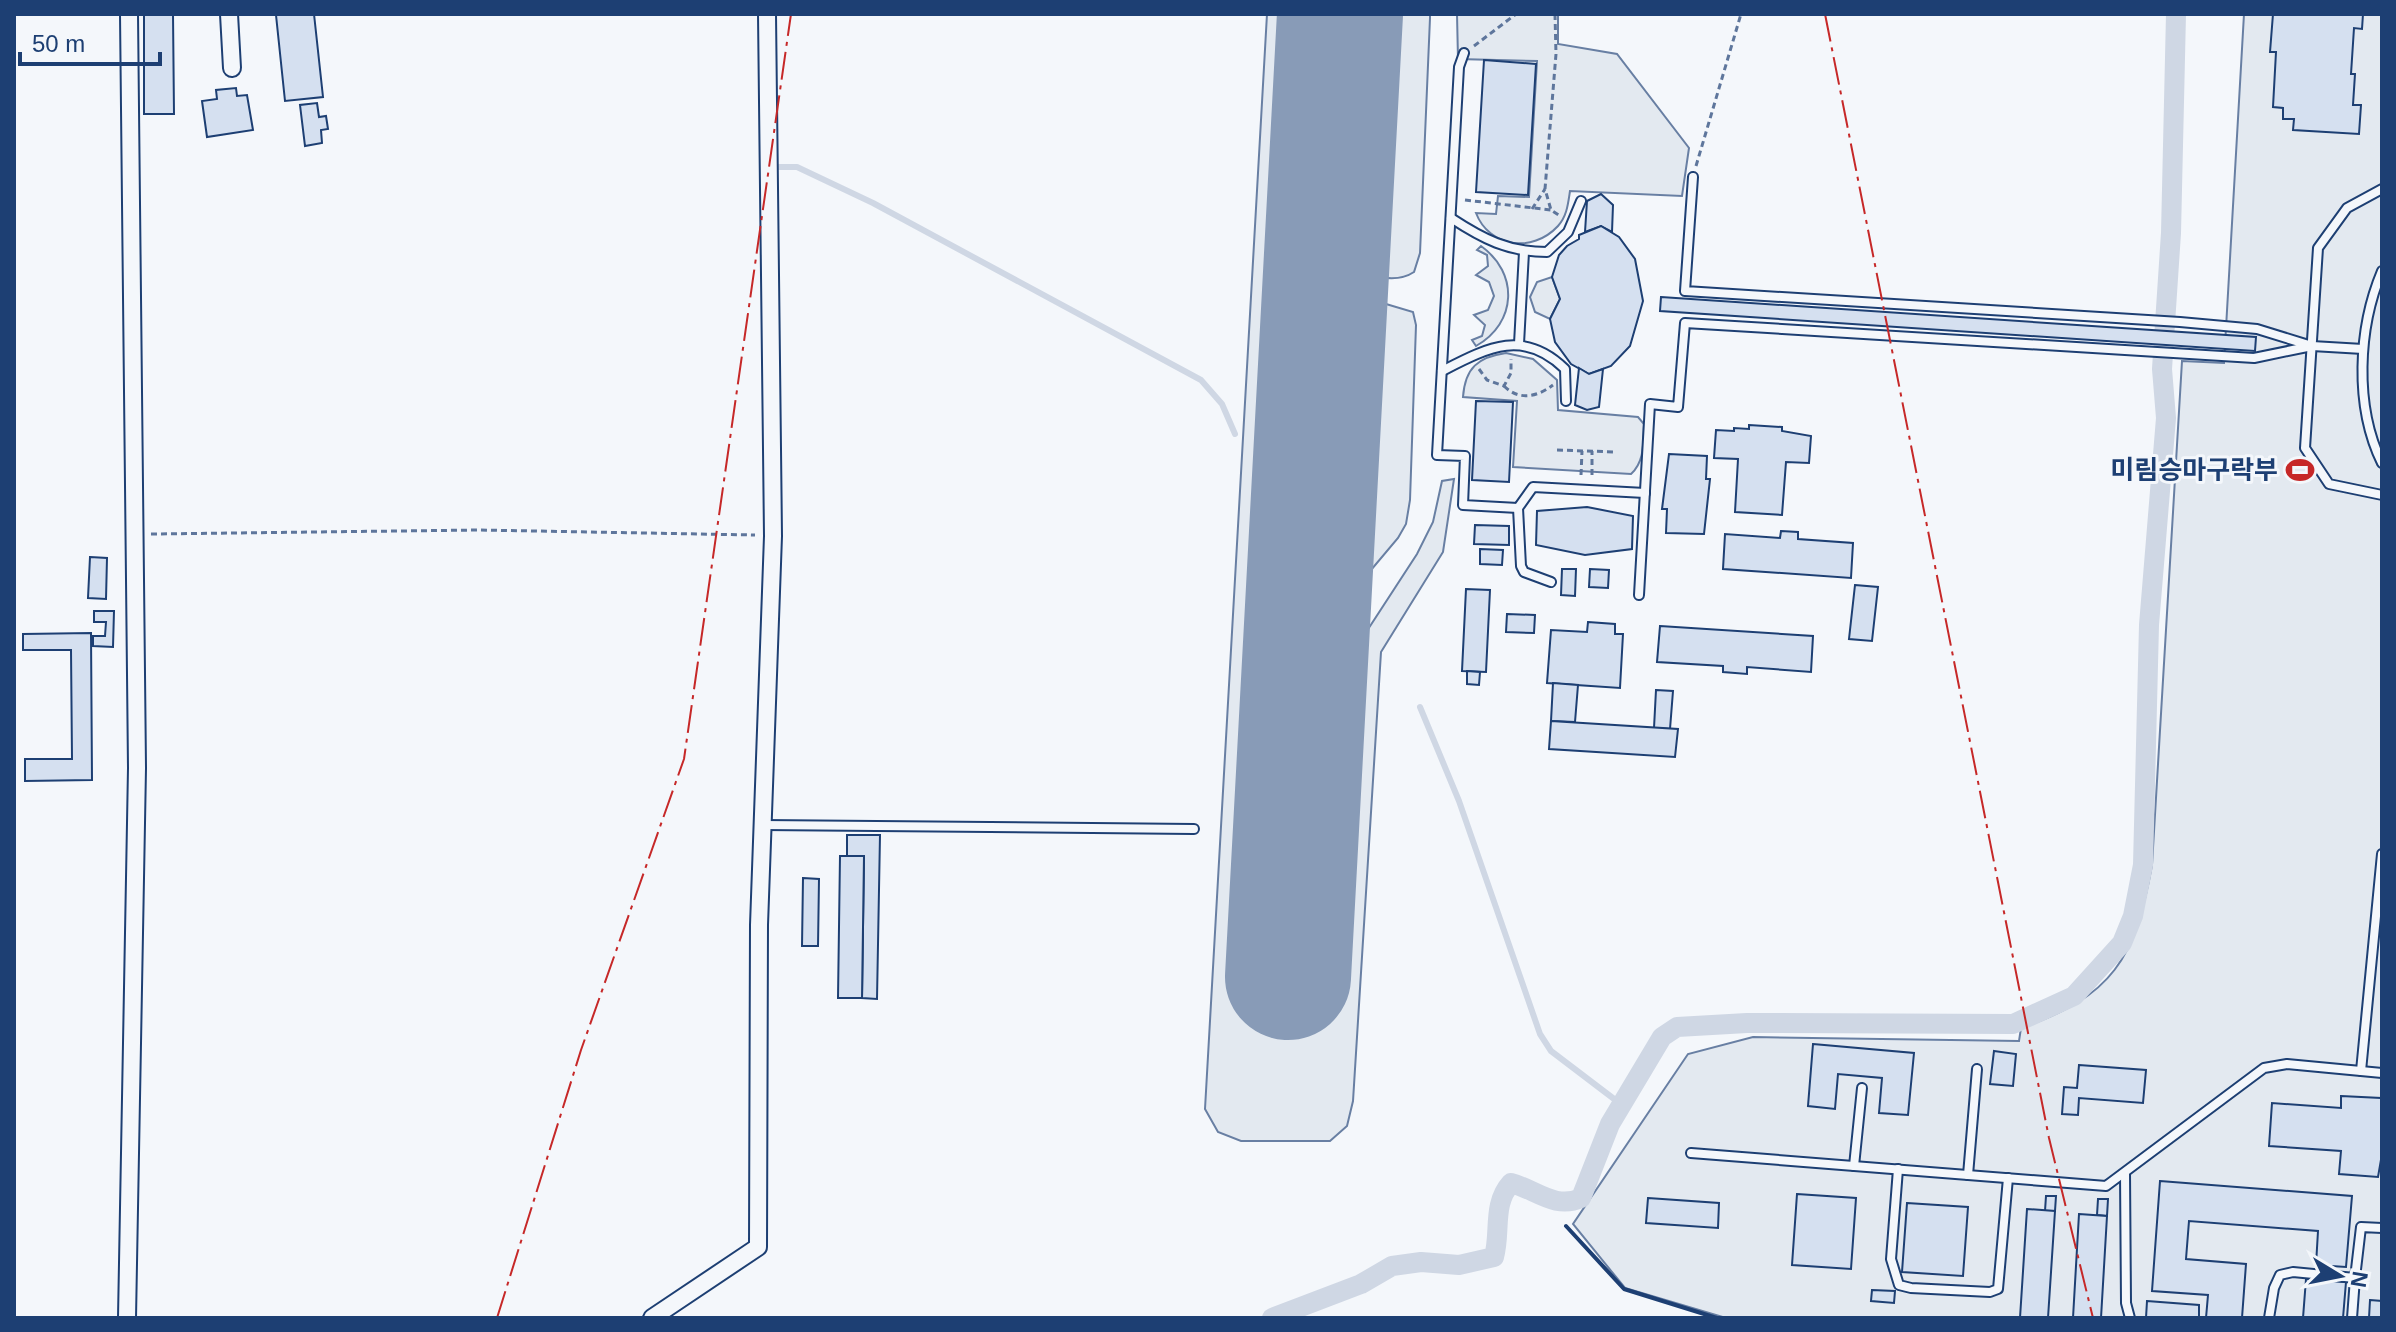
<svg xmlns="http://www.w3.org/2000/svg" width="2396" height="1332" font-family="Arial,'Noto Sans KR',sans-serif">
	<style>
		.green { fill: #e3e9f0; stroke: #687fa3; stroke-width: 2 }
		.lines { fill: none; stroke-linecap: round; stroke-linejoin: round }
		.stream { stroke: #cfd7e4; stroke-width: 6 }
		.canal { stroke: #cfd7e4; stroke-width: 20 }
		.runway { stroke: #889bb7; stroke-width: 126 }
		.building { fill: #d5e0f0; stroke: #1d3f73; stroke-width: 2 }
		.lane-casing { stroke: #1d3f73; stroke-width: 12 }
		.street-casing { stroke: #1d3f73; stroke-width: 20 }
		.path { stroke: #5e769c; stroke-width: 3; stroke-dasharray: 6 4; stroke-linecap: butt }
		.lane { stroke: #f4f7fb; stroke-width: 8 }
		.street { stroke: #f4f7fb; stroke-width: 16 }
		.wall { stroke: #1d3f73; stroke-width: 4 }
		.power { stroke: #c62828; stroke-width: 2; stroke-dasharray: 28 6 4 6; stroke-linecap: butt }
		.labels { text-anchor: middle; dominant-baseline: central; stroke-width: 6; stroke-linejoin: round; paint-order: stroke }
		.poi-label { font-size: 26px; font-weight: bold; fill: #1d3f73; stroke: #f4f7fb; text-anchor: end }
	</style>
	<rect width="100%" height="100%" fill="#f4f7fb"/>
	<g class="green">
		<polygon points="1267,14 1311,14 1254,985 1316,988 1333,683 1417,554 1433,522 1442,481 1454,479 1443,552 1381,652 1353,1101 1347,1126 1330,1141 1241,1141 1218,1132 1205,1109"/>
		<path d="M1368,14H1430V18L1420,253L1414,272C1399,282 1378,278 1362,272L1355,260Z"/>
		<path d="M1457,14H1558V44L1617,54L1689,148L1682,196L1570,191C1568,204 1567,216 1558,226C1532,254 1489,247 1476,213L1496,214L1498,196L1529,197L1537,61L1458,59Z"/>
		<path d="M2244,14H2382V1318H1726L1625,1288L1573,1224L1688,1054L1753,1037L2019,1041L2021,1028C2113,996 2135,959 2152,865L2182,361L2224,363Z"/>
		<path d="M1481,246C1519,273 1517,323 1476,346L1472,340L1482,336L1485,325L1474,315L1488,310L1494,296L1489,282L1476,275L1488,266L1487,255L1477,250Z"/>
		<polygon points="1552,277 1560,299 1550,319 1535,312 1530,297 1537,282"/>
		<polygon points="1386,304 1413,312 1416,325 1410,500 1406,524 1398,538 1350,595 1341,592 1337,585 1353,318 1361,307"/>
		<path d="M1506,353L1533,359L1557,380L1558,410L1638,417L1644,424C1643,443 1645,461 1631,474L1513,467L1517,401L1463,397C1465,368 1478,357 1506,353Z"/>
	</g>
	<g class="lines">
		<g class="stream">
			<polyline points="777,167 797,167 873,203 1201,380 1222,404 1235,434"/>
			<polyline points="1420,707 1459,801 1540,1034 1551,1051 1622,1105"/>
		</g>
		<path class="canal" d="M1272,1318L1361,1284L1392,1266L1421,1262L1459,1265L1494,1257C1501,1232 1492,1204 1511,1183C1535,1189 1555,1210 1581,1198L1610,1124L1662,1037L1677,1027L1747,1023L2013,1024L2074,996L2122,943L2133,916L2143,865L2149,625L2166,418L2162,369L2171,233L2176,14"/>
		<polyline class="runway" points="1288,977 1340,14"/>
	</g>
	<g class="building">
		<polygon points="144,14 173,14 174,114 144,114"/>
		<polygon points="314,14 323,97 285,101 276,15"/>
		<polygon points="2273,14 2363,14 2362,29 2354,28 2351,74 2355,74 2353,105 2361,105 2359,134 2293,130 2294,119 2283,119 2283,108 2273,107 2276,52 2270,52"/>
		<polygon points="1484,60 1536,64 1528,195 1476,192"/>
		<polygon points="236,88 237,96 247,95 253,130 207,137 202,101 217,99 216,90"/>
		<polygon points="317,103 319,117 326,116 328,129 321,130 322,143 305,146 300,105"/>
		<polygon points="1601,194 1613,205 1612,232 1601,226 1585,232 1587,201"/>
		<polygon points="1601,226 1619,237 1635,259 1643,301 1630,346 1611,366 1589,374 1571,364 1555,342 1550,319 1560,299 1552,277 1559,255 1567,246 1579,239 1579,235"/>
		<polygon points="1661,297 2256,337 2255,351 1660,311"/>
		<polygon points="1579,368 1589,374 1603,369 1599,407 1587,410 1575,405"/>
		<polygon points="1476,401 1513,402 1509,482 1472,480"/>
		<polygon points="1749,425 1782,427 1782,431 1811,436 1809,463 1786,462 1782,515 1735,512 1738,459 1714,458 1716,430 1734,431 1734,428 1749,429"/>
		<polygon points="1669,454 1707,456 1706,479 1710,479 1704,534 1666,533 1667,509 1662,509"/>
		<polygon points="1587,507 1633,516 1632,549 1585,555 1536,545 1537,511"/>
		<polygon points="1475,525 1509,526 1509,545 1474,544"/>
		<polygon points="1781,531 1798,532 1798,539 1853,543 1851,578 1723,569 1725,534 1780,538"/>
		<polygon points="1480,549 1503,550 1502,565 1480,564"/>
		<polygon points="90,557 107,558 106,599 88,598"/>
		<polygon points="1562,569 1576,569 1575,596 1561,595"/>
		<polygon points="1590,569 1609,570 1608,588 1589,587"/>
		<polygon points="1855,585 1878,587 1872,641 1849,639"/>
		<polygon points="1466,589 1490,590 1486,672 1462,671"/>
		<polygon points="94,611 114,611 113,647 93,646 93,636 105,636 106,622 94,622"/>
		<polygon points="1507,614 1535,615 1534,633 1506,632"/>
		<polygon points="1588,622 1615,624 1615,634 1623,634 1620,688 1547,683 1551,630 1587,632"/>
		<polygon points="1660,626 1813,636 1811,672 1747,667 1747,674 1723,672 1723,666 1657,662"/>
		<polygon points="91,633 92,780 25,781 25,759 72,759 71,650 23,650 23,634"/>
		<polygon points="1467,671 1480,672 1479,685 1467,684"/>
		<polygon points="1553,683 1578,685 1575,722 1551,721"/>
		<polygon points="1656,690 1673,691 1670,729 1654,728"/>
		<polygon points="1551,721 1678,729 1675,757 1549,749"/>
		<polygon points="847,835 880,835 877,999 862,998 864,856 847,856"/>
		<polygon points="840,856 864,856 862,998 838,998"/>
		<polygon points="803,878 819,879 818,946 802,946"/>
		<polygon points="1813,1044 1914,1053 1908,1115 1879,1113 1882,1078 1838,1074 1835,1109 1808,1106"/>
		<polygon points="1994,1051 2016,1054 2013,1086 1990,1084"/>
		<polygon points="2079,1065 2146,1070 2143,1103 2079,1098 2078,1115 2062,1114 2064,1087 2077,1088"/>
		<polygon points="2341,1096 2381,1098 2382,1154 2378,1177 2339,1174 2341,1151 2269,1146 2272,1103 2341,1108"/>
		<polygon points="2160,1181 2352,1196 2346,1267 2316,1265 2318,1231 2189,1221 2186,1259 2246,1264 2242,1318 2206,1318 2208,1295 2152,1291"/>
		<polygon points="1797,1194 1856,1198 1851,1269 1792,1265"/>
		<polygon points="2046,1196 2056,1196 2055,1211 2045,1211"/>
		<polygon points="1648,1198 1719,1203 1718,1228 1646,1223"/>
		<polygon points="2098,1199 2108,1199 2107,1216 2097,1215"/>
		<polygon points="1907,1203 1968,1207 1963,1276 1902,1272"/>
		<polygon points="2027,1209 2055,1211 2048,1318 2020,1318"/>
		<polygon points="2079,1214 2107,1216 2101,1318 2073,1318"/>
		<polygon points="2306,1279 2346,1282 2343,1318 2303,1318"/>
		<polygon points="1872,1290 1895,1291 1894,1303 1871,1301"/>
		<polygon points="2370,1300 2382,1301 2382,1318 2369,1318"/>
		<polygon points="2147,1301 2199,1305 2199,1318 2146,1318"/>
	</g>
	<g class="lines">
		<defs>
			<g id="lane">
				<polyline points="1464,53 1459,67 1437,455 1465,456 1463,505 1518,508"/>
				<polyline points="1693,177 1685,291 2180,322 2257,329 2312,346 2363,349"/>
				<polyline points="2382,189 2347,208 2318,248 2305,448 2329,484 2382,495"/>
				<path d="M1451,218C1483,239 1508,252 1547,252L1568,232L1581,201"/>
				<path d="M2382,271C2358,328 2354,406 2382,463"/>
				<polyline points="1519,344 1524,252"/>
				<path d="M1442,371C1487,348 1523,328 1565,369L1566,401"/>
				<polyline points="1551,582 1524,572 1521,566 1518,508 1533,487 1645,493"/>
				<polyline points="1639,595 1650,404 1678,407 1685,323 2254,358 2312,346"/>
				<polyline points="763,825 1194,829"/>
				<polyline points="2361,1071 2382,854"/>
				<polyline points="1691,1153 2106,1186 2264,1068 2287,1064 2382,1073"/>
				<polyline points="1854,1166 1862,1088"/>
				<polyline points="1898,1169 1891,1259 1899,1285 1911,1288 1990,1292 1998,1289 2008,1178"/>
				<polyline points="2125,1173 2126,1303 2130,1318"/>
				<polyline points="1968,1175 1977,1069"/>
				<polyline points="2355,1278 2361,1227 2382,1228"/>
				<polyline points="2269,1318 2274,1288 2280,1275 2293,1272 2355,1278 2352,1318"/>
			</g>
			<g id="street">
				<polyline points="229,14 232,68"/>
				<polyline points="127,1318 137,768 129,14"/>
				<polyline points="652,1318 758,1247 759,925 773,536 767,14"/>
			</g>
		</defs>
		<use href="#lane" class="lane-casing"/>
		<use href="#street" class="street-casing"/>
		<g class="path">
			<polyline points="1555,14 1556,54 1545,189 1551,210 1560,216"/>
			<polyline points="1474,46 1516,14"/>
			<polyline points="1696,166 1741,14"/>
			<polyline points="1465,200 1551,210"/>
			<polyline points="1532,209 1545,189"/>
			<polyline points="1479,369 1487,380 1504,386 1511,373 1511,359"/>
			<path d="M1504,386C1519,401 1537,397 1553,385"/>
			<polyline points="1557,450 1616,452"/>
			<polyline points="1581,475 1582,451"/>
			<polyline points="1592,475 1592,451"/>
			<polyline points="151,534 480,530 755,535"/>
		</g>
		<use href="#lane" class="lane"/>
		<use href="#street" class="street"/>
		<polyline class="wall" points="1566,1226 1624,1289 1717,1318"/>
		<g class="power">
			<polyline points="1825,14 2049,1138 2093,1318"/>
			<polyline points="497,1318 581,1050 684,759 791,14"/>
		</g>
	</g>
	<defs>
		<symbol id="stadium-bare" viewBox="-9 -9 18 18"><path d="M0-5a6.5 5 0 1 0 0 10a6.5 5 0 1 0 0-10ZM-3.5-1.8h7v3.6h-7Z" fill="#c62828" stroke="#f4f7fb" stroke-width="2.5" paint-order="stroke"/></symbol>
	</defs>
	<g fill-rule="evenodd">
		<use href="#stadium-bare" x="2280" y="450" width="40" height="40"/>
	</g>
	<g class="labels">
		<g class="poi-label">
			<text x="2278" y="470">미림승마구락부</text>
		</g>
	</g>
	<rect width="2396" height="1332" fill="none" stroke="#1d3f73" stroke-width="32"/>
	<g transform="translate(2340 1276) rotate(100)" stroke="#f4f7fb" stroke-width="6" paint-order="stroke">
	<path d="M0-6L14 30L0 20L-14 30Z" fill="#1d3f73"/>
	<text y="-12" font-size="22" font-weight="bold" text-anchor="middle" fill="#1d3f73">N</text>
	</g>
	<path d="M20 52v12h140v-12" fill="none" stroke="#1d3f73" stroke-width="4"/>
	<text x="32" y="52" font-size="24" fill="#1d3f73" stroke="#f4f7fb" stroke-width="6" paint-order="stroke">50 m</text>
</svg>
